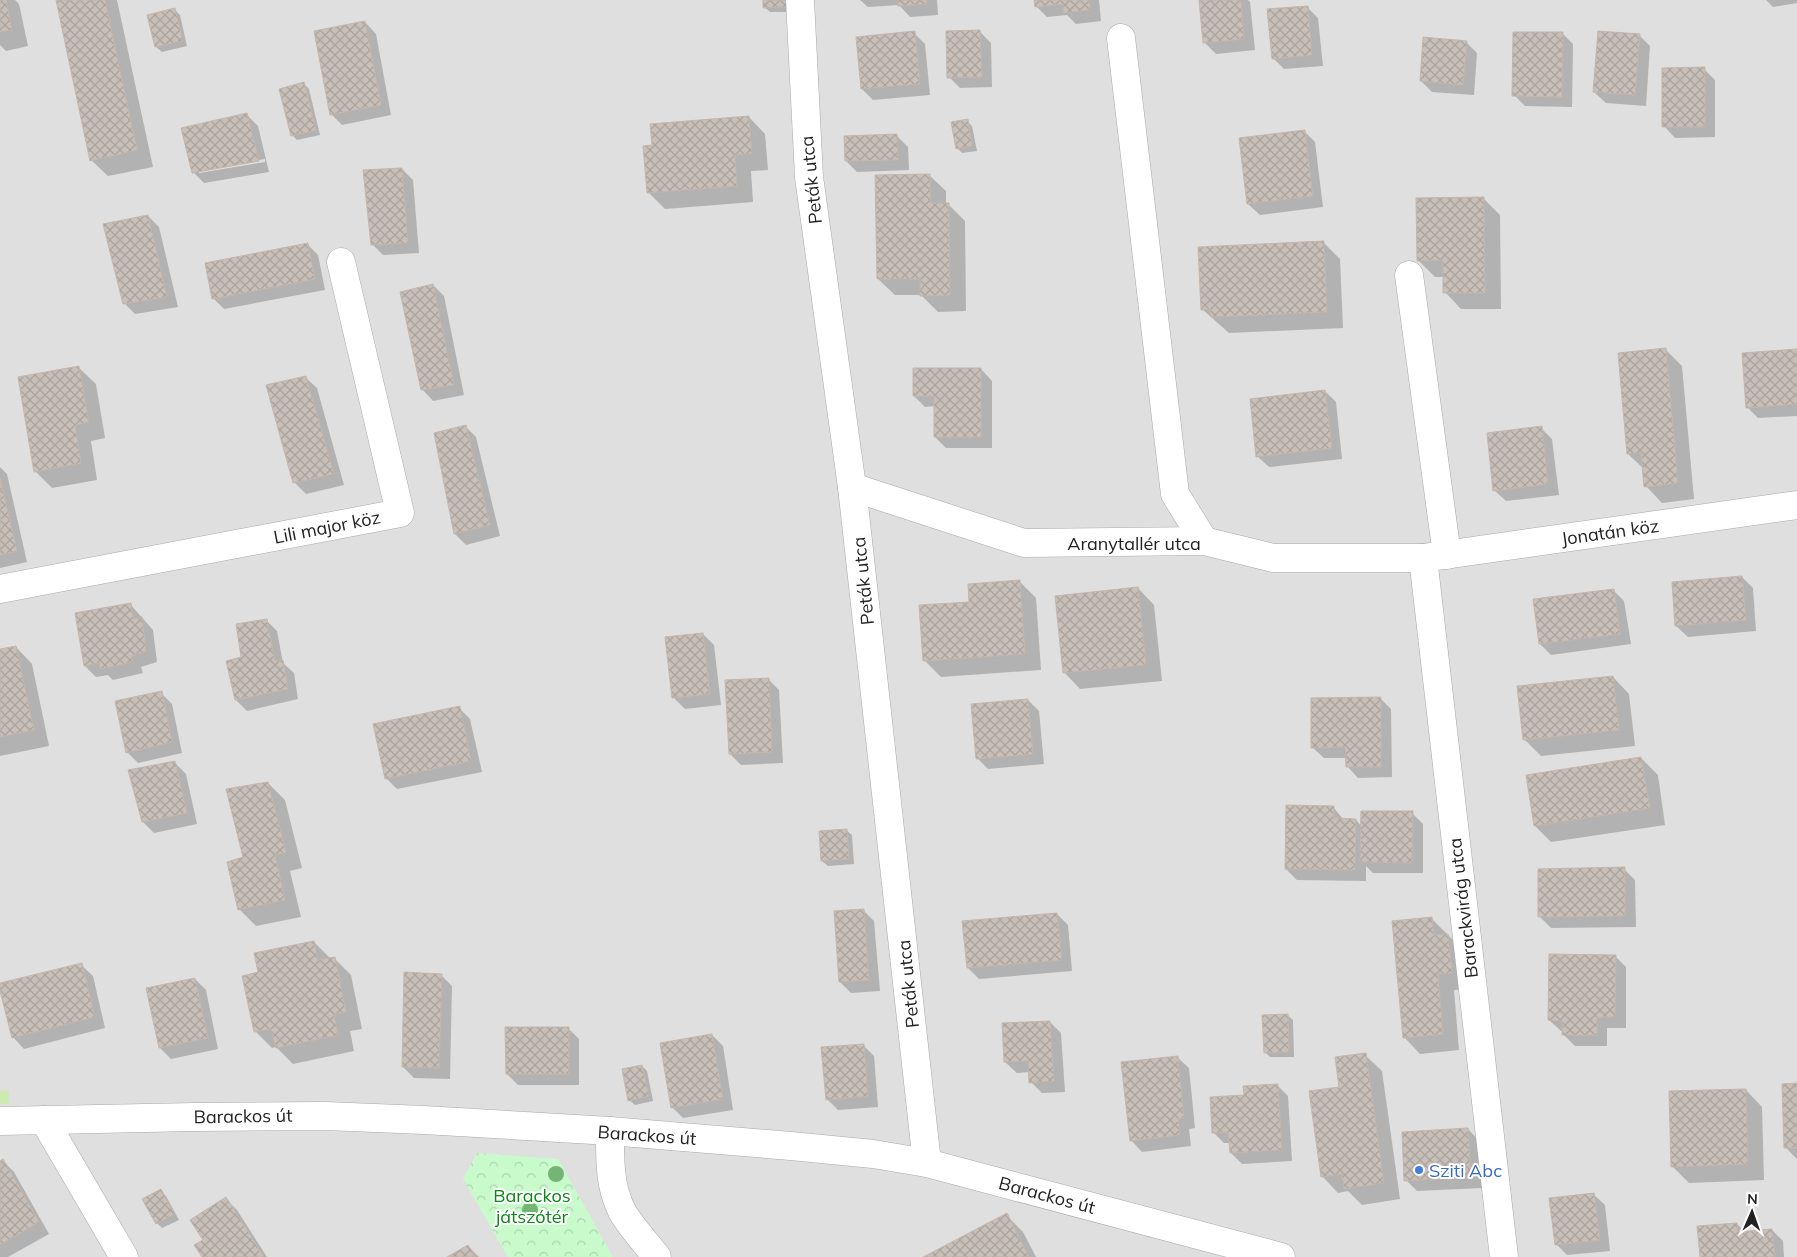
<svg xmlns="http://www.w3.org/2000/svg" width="1797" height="1257" font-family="Mulish,sans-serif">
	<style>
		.residential { fill: #e0dfdf }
		.grass { fill: url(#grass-tufts) }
		.park { fill: url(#park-crowns) }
		.shadow { fill: #0003; fill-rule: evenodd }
		.building { fill: url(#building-cross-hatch); stroke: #c4b6ab }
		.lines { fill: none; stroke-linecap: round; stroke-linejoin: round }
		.minor-casing { stroke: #a9a9a9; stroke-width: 29 }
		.minor { stroke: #fff; stroke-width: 28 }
		.tree { fill: #74b475 }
		.shop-dot { fill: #3f7fe0; stroke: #fff; stroke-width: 2 }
		.labels { text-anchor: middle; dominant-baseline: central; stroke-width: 4; stroke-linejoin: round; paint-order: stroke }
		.street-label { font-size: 18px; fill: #222; stroke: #fff }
		.shop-label { font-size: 18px; fill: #366cbe; stroke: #fff; text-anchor: start }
		.park-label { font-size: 18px; fill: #0c8416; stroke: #fff }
	</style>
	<defs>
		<pattern id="grass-tufts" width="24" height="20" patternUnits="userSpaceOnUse" patternTransform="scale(1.25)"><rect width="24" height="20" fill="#cdebb0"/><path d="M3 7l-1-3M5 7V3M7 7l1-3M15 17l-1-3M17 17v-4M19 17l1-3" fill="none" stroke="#b0c997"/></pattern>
		<pattern id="park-crowns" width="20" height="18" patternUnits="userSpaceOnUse" patternTransform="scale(1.25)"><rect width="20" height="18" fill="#c8facc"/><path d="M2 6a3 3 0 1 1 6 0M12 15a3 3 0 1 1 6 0" fill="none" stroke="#acd6af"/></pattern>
		<pattern id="building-cross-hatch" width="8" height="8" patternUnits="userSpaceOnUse" patternTransform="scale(1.25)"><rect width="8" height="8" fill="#c7bfb8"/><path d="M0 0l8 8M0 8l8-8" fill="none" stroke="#aba49e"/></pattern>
	</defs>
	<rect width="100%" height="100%" fill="#f2efe9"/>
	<rect class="residential" x="0" y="0" width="1797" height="1257"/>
	<polygon class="grass" points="0,1090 9,1091 9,1104 0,1104"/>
	<polygon class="park" points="477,1153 558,1159 613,1257 508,1257 463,1179"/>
	<g class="shadow">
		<polygon points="0,0 15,0 19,4 28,46 6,51 0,45"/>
		<polygon points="57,0 117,0 153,167 108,176 91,160"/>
		<polygon points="764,0 792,0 792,12 770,12 764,7"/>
		<polygon points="860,0 941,0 937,0 938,15 910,17 899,5 868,7"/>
		<polygon points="1035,0 1099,0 1101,21 1076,24 1067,15 1047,17 1036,6"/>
		<polygon points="1200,0 1248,0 1250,2 1255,50 1216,54 1205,43"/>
		<polygon points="1766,0 1797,0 1797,3 1773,7"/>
		<polygon points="1307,7 1318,18 1323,66 1284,69 1273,58"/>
		<polygon points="175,10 180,15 187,46 162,52 156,47 149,16"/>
		<polygon points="365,22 376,34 391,115 342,125 331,114"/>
		<polygon points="980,32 991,43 992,87 960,88 949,77"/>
		<polygon points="914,33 925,44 930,95 873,100 862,89"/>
		<polygon points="1562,33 1573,44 1572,107 1525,106 1514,95"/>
		<polygon points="1639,35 1650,46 1646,106 1606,103 1594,92"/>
		<polygon points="1466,42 1477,53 1474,95 1432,92 1421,81"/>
		<polygon points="1704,69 1715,80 1715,137 1675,138 1664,126"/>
		<polygon points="304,84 309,89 320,135 297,140 292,135"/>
		<path d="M247,115L258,126L269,172L204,183L193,172ZM265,159V162L199,173V170Z"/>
		<polygon points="749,117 765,134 768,170 751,171 753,202 665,209 648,192"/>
		<polygon points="967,121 972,126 977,151 962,153 957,148"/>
		<polygon points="1304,131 1315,142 1323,207 1260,215 1248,204"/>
		<polygon points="897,136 908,147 909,170 857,172 846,161"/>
		<polygon points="402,169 413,180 419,253 383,255 372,244"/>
		<polygon points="929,175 946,191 946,204 948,204 965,221 966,311 938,312 921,295 895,295 878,279"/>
		<polygon points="1484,199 1500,215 1501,309 1461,309 1445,292 1445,277 1435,277 1418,260"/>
		<polygon points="148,216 159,227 178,307 135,314 124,303"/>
		<polygon points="1323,242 1340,259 1343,328 1229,333 1202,309"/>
		<polygon points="307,244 318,255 325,290 224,309 213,298"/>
		<polygon points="433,285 444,296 464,395 433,401 422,389"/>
		<polygon points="1666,350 1682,366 1694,499 1662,503 1646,486 1644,469 1628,454"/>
		<polygon points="1797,350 1797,416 1758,418 1747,407"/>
		<polygon points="79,368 96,384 105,438 91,441 97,480 52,488 35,471"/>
		<polygon points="981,369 992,381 992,448 946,448 935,437 935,406 925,407 914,396"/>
		<polygon points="305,377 317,388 344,485 306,494 294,482"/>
		<polygon points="1325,391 1336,402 1342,459 1269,467 1257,456"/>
		<polygon points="465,426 476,437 500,536 466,545 455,534"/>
		<polygon points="1541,428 1552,439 1559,495 1506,501 1494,490"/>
		<polygon points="0,467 7,474 27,562 0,568"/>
		<polygon points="1742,577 1753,588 1756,631 1688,637 1676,626"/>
		<polygon points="1020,582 1036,598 1041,670 941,677 924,660 970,603"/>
		<polygon points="1138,588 1154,605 1162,681 1080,689 1064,672"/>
		<polygon points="1613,590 1624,601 1631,644 1551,655 1540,644"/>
		<polygon points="130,604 153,630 157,662 141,667 143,673 113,680 108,675 96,677 85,666"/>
		<polygon points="266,620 277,631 283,663 294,673 298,699 247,711 236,700 243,658"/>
		<polygon points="703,634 714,645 721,705 685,709 674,698"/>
		<polygon points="16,647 32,664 49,746 0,756 0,651"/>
		<polygon points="1613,677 1629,694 1635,746 1541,756 1525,740"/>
		<polygon points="768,679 779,690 783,763 741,765 730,754"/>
		<polygon points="161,693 172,704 182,753 138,763 127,752"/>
		<polygon points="1380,698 1391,709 1392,777 1358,778 1347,766 1347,758 1324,758 1312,747"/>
		<polygon points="1028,700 1039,711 1044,764 988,769 977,758"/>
		<polygon points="459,708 470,719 482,772 397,789 386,778"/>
		<polygon points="1641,758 1658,775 1665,825 1551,842 1535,826"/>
		<polygon points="175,763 186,774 197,824 154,833 143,822"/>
		<polygon points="268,783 285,800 302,868 290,871 301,917 256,926 240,910 228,863 245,858"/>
		<polygon points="1333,807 1344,820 1356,820 1362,827 1412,813 1423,824 1423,873 1373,873 1366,866 1366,881 1297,880 1286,869"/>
		<polygon points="846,830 852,835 854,864 828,866 822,861"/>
		<polygon points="1624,869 1635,880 1636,927 1551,928 1540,917"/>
		<polygon points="863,910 874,921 880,991 851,993 840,982"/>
		<polygon points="1057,914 1068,925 1072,971 979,979 968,968"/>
		<polygon points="1432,919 1464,951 1468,989 1454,990 1459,1050 1420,1054 1404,1037"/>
		<polygon points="314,942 331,959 334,958 351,975 362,1029 350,1031 354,1051 293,1064 276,1047 272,1048 255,1031 259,973"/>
		<polygon points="1615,956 1626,967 1626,1028 1607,1028 1607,1046 1575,1046 1564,1035 1564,1031 1561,1031 1549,1020"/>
		<polygon points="81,965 93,976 105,1028 24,1049 13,1037 0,985"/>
		<polygon points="441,975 452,986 450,1079 414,1078 403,1067"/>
		<polygon points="195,979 206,990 218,1049 171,1059 160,1048"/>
		<polygon points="1287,1015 1293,1020 1294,1057 1270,1057 1265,1052"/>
		<polygon points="1050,1022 1061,1033 1065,1092 1042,1093 1031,1082 1030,1072 1017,1073 1005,1062"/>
		<polygon points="568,1028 579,1039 579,1085 518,1085 507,1074"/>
		<polygon points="712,1035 723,1046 733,1110 683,1118 672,1107"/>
		<polygon points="863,1045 874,1056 878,1107 838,1110 827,1099"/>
		<polygon points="1365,1055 1382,1071 1400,1199 1362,1205 1348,1191 1338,1193 1322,1176 1341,1088"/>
		<polygon points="1177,1057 1189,1068 1195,1128 1189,1129 1191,1146 1142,1152 1131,1140"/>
		<polygon points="642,1066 647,1071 653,1101 635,1105 629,1100"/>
		<polygon points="1797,1084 1797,1159 1786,1148"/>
		<polygon points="1277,1085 1288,1096 1292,1161 1242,1164 1231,1153 1230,1143 1224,1143 1213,1132 1245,1096"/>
		<polygon points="1746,1090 1762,1107 1764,1180 1689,1183 1672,1166"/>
		<polygon points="1468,1129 1479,1141 1482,1188 1417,1191 1406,1180"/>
		<polygon points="3,1161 14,1172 49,1234 8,1257 0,1257 0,1163"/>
		<polygon points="160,1191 166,1196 179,1220 162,1228 157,1223"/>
		<polygon points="1593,1194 1605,1205 1610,1251 1567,1255 1556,1244"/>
		<polygon points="226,1199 237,1210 267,1257 203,1257 204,1240"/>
		<polygon points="1006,1215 1023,1232 1036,1257 925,1257"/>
		<polygon points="1737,1224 1745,1232 1772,1230 1783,1241 1784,1257 1701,1257"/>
		<polygon points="468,1246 479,1257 449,1257"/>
	</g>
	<g class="building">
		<polygon points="0,0 6,0 12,30 0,32"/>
		<polygon points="56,0 105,0 137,150 90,161"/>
		<polygon points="763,0 787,0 787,7 763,8"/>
		<polygon points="898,0 927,0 927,4 898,6"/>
		<polygon points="1034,0 1089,0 1090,10 1063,13 1063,4 1035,7"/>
		<polygon points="1199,0 1241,0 1244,39 1203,43"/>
		<polygon points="1308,6 1312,55 1272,59 1267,9"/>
		<polygon points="175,8 183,41 155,47 147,15"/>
		<polygon points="365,21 381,105 330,115 314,31"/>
		<polygon points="980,30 982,77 947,78 946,31"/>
		<polygon points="915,31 920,84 861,89 856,37"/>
		<polygon points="1598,31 1640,34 1635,95 1593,92"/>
		<polygon points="1513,32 1563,32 1562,97 1512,96"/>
		<polygon points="1423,37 1467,41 1463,85 1420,81"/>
		<polygon points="1705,67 1705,127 1662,127 1662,68"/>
		<polygon points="304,82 316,130 291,136 279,89"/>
		<polygon points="247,113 259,161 192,173 181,128"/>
		<polygon points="749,116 752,153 735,155 737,186 647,193 643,146 652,145 650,124"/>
		<polygon points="968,119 972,146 956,149 951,122"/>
		<polygon points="1305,130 1313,196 1247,204 1239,138"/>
		<polygon points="897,134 898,160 845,161 844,136"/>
		<polygon points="402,168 408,243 371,245 363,170"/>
		<polygon points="930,174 930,203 949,203 950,295 920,296 920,279 877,279 875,175"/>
		<polygon points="1484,197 1485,293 1443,293 1443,260 1417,261 1416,198"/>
		<polygon points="148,215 167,297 123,304 103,224"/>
		<polygon points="1324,241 1327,312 1211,317 1210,309 1201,310 1198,247"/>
		<polygon points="308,243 315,279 212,299 205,263"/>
		<polygon points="433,284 454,385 421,390 400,292"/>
		<polygon points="1666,348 1678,483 1644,487 1641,453 1627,454 1618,353"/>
		<polygon points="1797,349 1797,404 1746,408 1742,353"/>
		<polygon points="79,366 89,422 75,425 81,463 34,472 18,377"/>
		<polygon points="913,368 981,368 981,437 934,437 934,396 913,396"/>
		<polygon points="306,376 334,474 293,483 266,385"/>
		<polygon points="1325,390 1332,448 1256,457 1250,399"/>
		<polygon points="466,425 490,525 454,534 434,433"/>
		<polygon points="1542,426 1548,484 1493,491 1487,433"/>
		<polygon points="0,478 17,551 0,555"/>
		<polygon points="1742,576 1746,620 1675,626 1672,582"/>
		<polygon points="1020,580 1025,654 923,661 919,605 969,602 968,584"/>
		<polygon points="1138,587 1146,665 1063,673 1055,596"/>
		<polygon points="1614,589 1620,634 1539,644 1533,599"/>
		<polygon points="131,603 133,619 142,617 146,651 131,656 133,662 100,669 99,663 84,666 75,613"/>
		<polygon points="267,619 275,661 283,660 288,689 235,700 226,661 241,657 236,624"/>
		<polygon points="703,633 710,694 672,698 665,637"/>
		<polygon points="16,646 34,730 0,737 0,649"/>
		<polygon points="1613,676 1619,730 1523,740 1517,686"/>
		<polygon points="769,678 772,752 729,754 725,680"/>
		<polygon points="162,691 172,742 126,753 115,701"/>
		<polygon points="1381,697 1381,767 1346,767 1345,747 1311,748 1311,698"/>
		<polygon points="1028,699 1033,754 976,759 971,704"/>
		<polygon points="460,706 471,761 385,779 373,724"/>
		<polygon points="1641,757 1650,808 1534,826 1526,775"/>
		<polygon points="175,761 187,813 142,822 128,770"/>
		<polygon points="268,782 286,852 275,855 285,900 238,910 227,862 243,857 226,789"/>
		<polygon points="1286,805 1334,806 1334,818 1356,819 1355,870 1285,869"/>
		<polygon points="1361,811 1413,811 1412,863 1360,862"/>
		<polygon points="847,829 849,859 821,861 819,831"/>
		<polygon points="1625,867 1625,916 1538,917 1538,869"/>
		<polygon points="864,909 869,980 839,982 834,911"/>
		<polygon points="1057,913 1062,960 967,968 962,921"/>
		<polygon points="1432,917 1434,935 1448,934 1452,973 1438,974 1443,1034 1403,1038 1392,921"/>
		<polygon points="314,941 318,960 335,957 346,1012 334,1015 338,1035 276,1048 271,1029 254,1032 242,976 258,972 254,953"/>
		<polygon points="1549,954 1616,955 1615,1017 1597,1017 1597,1035 1562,1035 1563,1021 1548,1020"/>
		<polygon points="82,963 95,1017 12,1038 0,991 0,983"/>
		<polygon points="404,972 442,974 439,1068 402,1067"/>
		<polygon points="195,978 208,1038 159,1048 146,988"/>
		<polygon points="1288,1014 1289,1052 1264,1053 1262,1015"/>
		<polygon points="1050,1021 1054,1081 1029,1083 1028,1061 1004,1062 1002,1023"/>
		<polygon points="505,1027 569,1027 569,1074 506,1074"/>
		<polygon points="712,1034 723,1099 671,1108 660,1043"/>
		<polygon points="864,1044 868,1096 826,1100 821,1047"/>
		<polygon points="1366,1053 1384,1183 1344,1189 1342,1174 1321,1177 1309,1091 1339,1087 1335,1057"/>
		<polygon points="1178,1056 1184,1118 1178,1118 1180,1135 1130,1141 1121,1062"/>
		<polygon points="642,1065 649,1096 628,1101 622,1069"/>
		<polygon points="1797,1083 1797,1148 1784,1148 1782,1084"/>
		<polygon points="1278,1084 1282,1150 1230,1153 1228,1132 1212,1133 1210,1097 1244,1095 1243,1086"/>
		<polygon points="1746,1089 1748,1164 1671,1167 1669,1091"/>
		<polygon points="1468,1128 1471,1177 1404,1181 1402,1132"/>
		<polygon points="3,1159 39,1222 0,1245 0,1161"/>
		<polygon points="161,1189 174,1214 156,1224 142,1199"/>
		<polygon points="1594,1193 1600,1240 1555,1245 1549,1198"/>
		<polygon points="226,1197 264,1257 202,1257 194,1245 203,1240 190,1220"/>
		<polygon points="1007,1213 1029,1257 923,1257 929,1254"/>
		<polygon points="1737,1223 1738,1232 1772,1229 1775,1257 1700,1257 1697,1226"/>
		<polygon points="468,1245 476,1257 447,1257"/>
	</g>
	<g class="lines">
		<defs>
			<g id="minor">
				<polyline points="800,0 809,177 852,487 927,1163"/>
				<polyline points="1121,38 1175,494 1204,541"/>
				<polyline points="1409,275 1447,555"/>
				<polyline points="852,487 1024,543 1204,541 1273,558 1423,558 1797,505"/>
				<polyline points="1423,558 1504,1257"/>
				<polyline points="0,589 400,513 341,262"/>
				<polyline points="44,1120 124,1257"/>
				<polyline points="0,1121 194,1117 325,1116 424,1120 610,1131 791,1146 873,1154 927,1163 1281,1257"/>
				<path d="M610,1131C610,1158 609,1186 622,1211C630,1226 646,1243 657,1257"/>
			</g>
		</defs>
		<use href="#minor" class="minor-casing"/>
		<use href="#minor" class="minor"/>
	</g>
	<g class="tree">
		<circle cx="556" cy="1174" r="8"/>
		<circle cx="530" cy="1210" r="8"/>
	</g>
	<circle class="shop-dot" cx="1419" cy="1170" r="5"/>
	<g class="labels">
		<g class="street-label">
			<text transform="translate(811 180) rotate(-96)">Peták utca</text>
			<text transform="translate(327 527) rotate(-11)">Lili major köz</text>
			<text transform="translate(1610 532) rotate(-8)">Jonatán köz</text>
			<text x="1134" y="543">Aranytallér utca</text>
			<text transform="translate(863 581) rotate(-96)">Peták utca</text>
			<text transform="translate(1463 908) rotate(-97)">Barackvirág utca</text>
			<text transform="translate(908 984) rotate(-96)">Peták utca</text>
			<text transform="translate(243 1116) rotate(-1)">Barackos út</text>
			<text transform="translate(647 1135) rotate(4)">Barackos út</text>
			<text transform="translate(1047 1195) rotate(15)">Barackos út</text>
		</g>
		<g class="shop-label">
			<text x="1429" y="1170">Sziti Abc</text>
		</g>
		<g class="park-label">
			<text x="532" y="1195">Barackos<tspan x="532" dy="21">játszótér</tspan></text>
		</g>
	</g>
	<g transform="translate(1752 1212) rotate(2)" stroke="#ffffff" stroke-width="4" paint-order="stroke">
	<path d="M0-4L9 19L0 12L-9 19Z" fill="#222222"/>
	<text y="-8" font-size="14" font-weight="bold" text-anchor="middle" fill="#222222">N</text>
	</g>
</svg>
